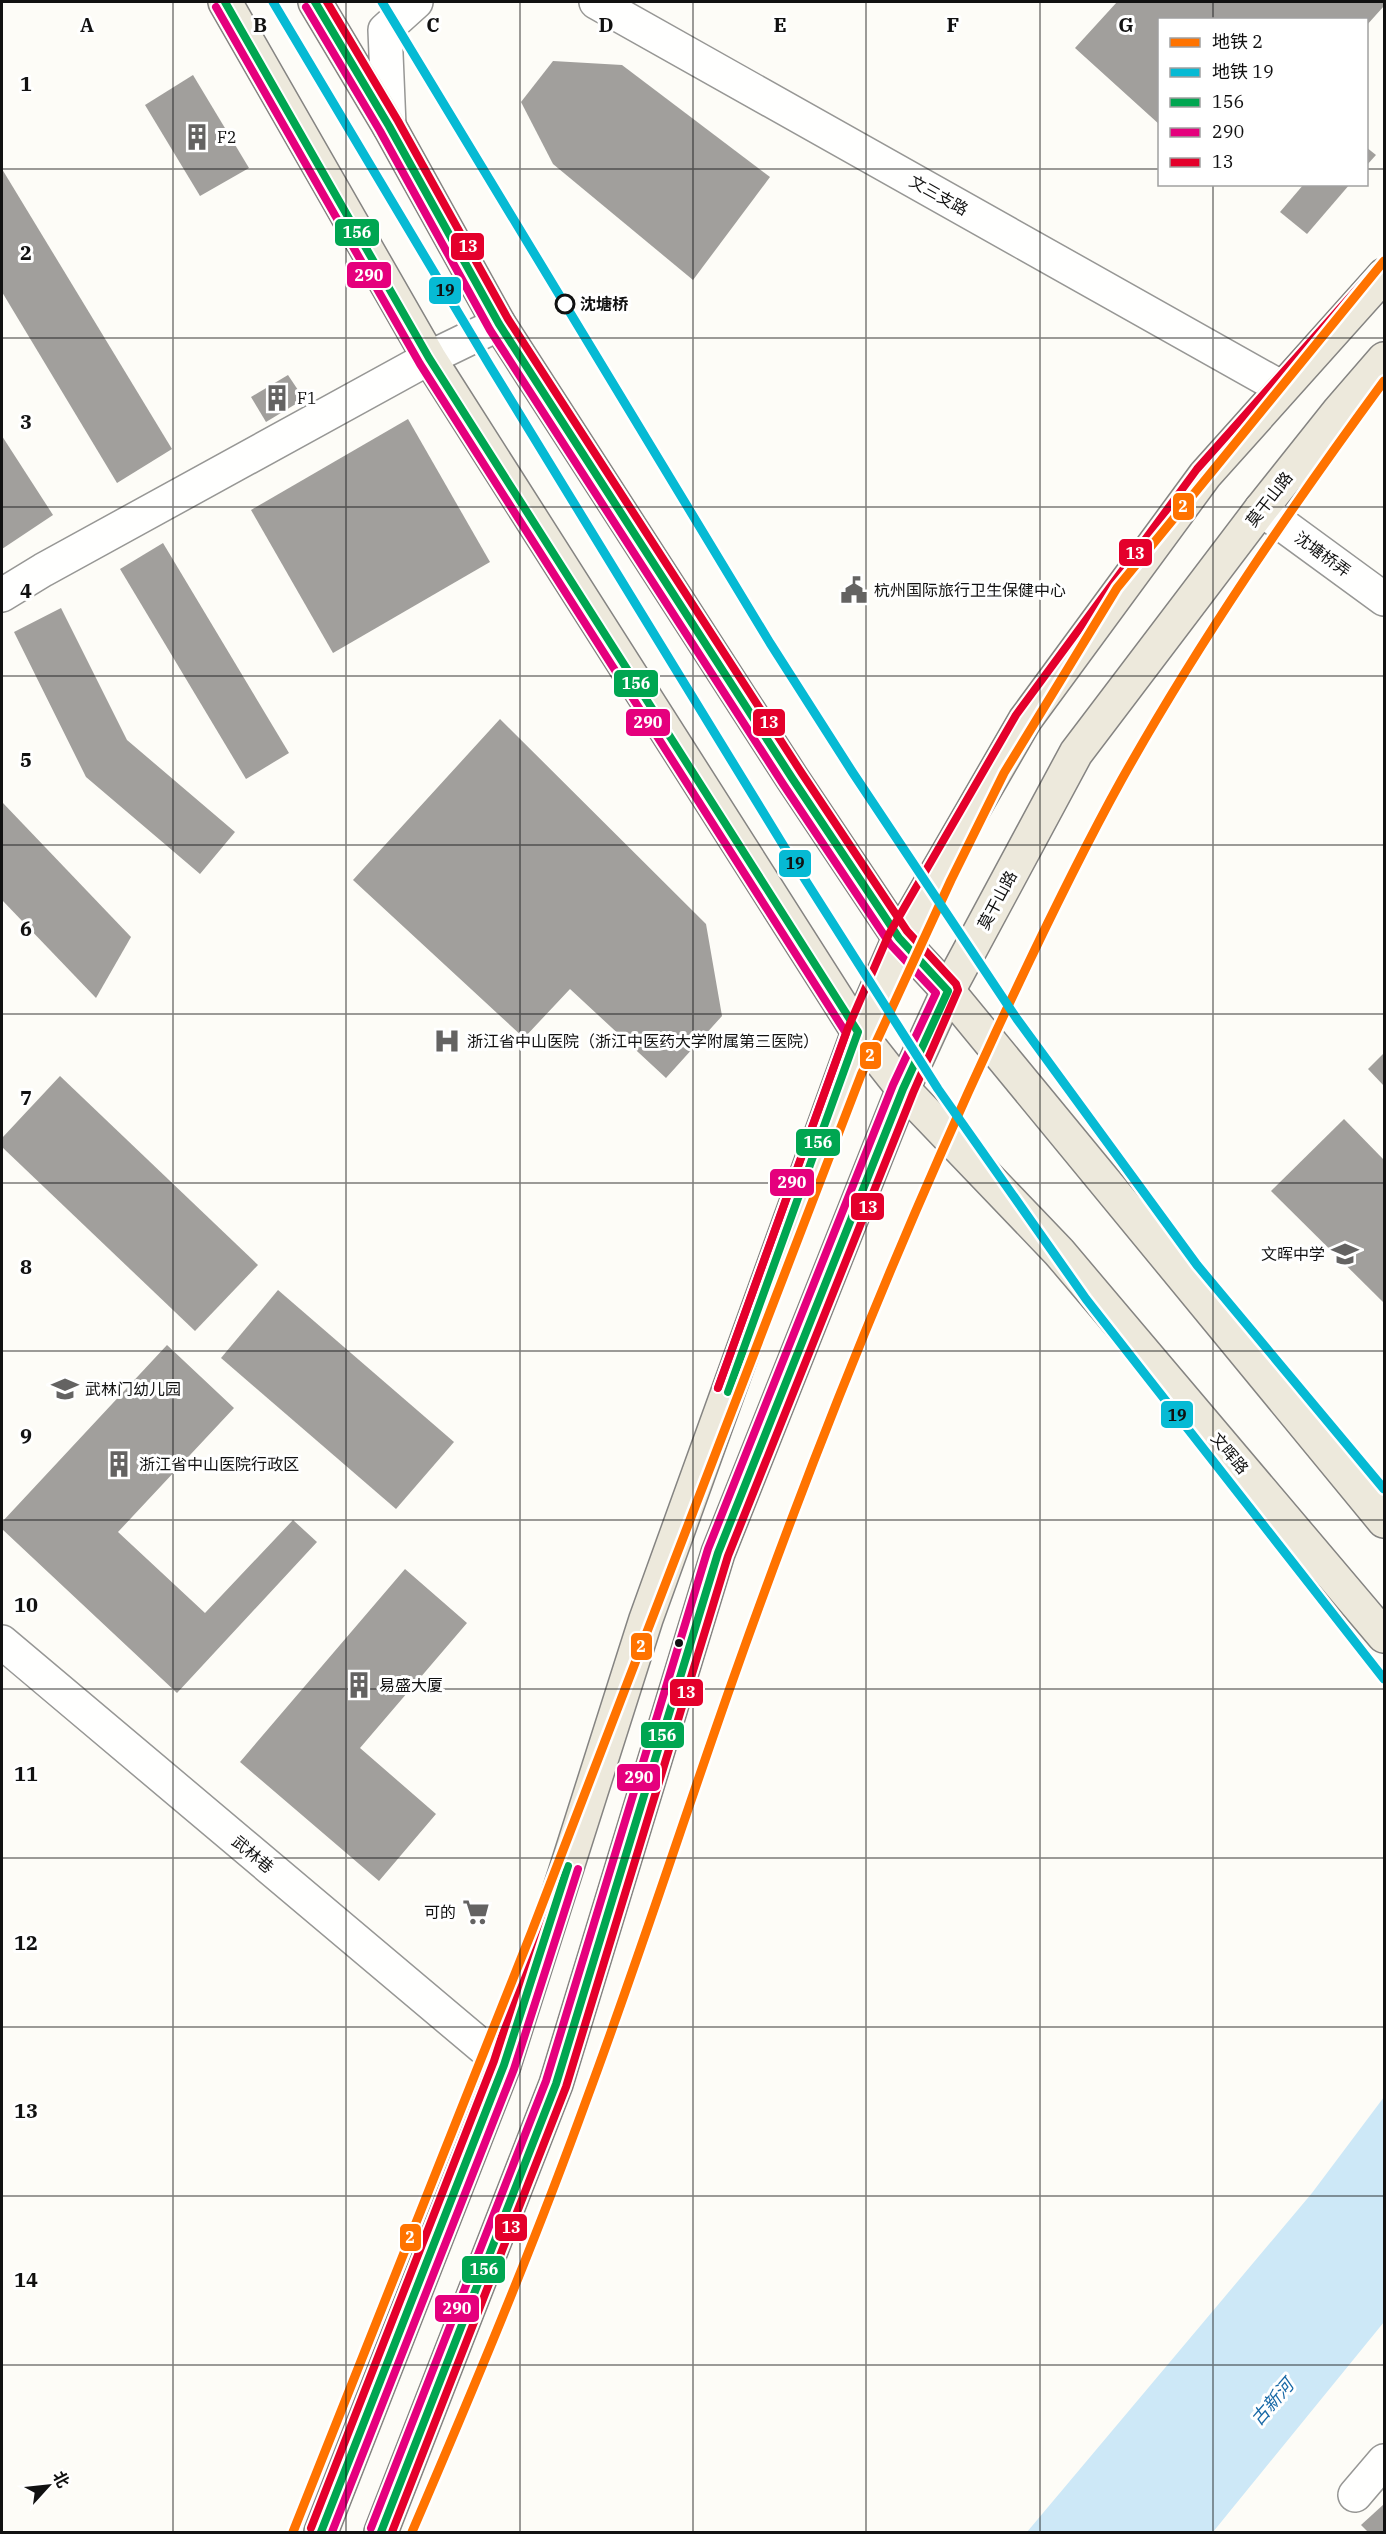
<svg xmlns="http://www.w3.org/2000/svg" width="1386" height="2534" font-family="'IBM Plex Serif','Noto Sans SC',serif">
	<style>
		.water { fill: #cde8f7 }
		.building { fill: #a19f9c }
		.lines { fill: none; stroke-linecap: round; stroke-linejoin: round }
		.minor-casing { stroke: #979795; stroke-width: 36 }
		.major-casing { stroke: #858482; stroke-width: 36 }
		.minor { stroke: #fffffe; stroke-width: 33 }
		.major { stroke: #ede9dc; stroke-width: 33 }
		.bus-1-casing { stroke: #fff; stroke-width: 12 }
		.bus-2-casing { stroke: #fff; stroke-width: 12 }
		.bus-3-casing { stroke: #fff; stroke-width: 12 }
		.bus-1 { stroke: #00a651; stroke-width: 8 }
		.bus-2 { stroke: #e5007d; stroke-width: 8 }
		.bus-3 { stroke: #e4002b; stroke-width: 8 }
		.metro-1-casing { stroke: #fff; stroke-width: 14 }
		.metro-2-casing { stroke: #fff; stroke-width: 14 }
		.metro-1 { stroke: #ff7300; stroke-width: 9 }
		.metro-2 { stroke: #06bad4; stroke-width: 9 }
		.grid { fill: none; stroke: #111; stroke-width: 1.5; stroke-opacity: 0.55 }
		.stop-dot { fill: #fff; stroke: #111; stroke-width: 3 }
		.bus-dot { fill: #111; stroke: #fff; stroke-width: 2 }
		.labels { text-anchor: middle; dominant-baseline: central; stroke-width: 6; stroke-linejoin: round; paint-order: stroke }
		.poi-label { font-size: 16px; fill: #111; stroke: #fff; text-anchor: start }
		.street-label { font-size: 16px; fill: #111; stroke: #fff }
		.stop-label { font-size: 16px; font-weight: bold; fill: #111; stroke: #fff; text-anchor: start }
		.water-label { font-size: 18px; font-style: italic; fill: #1768a6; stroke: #fff }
		.grid-label { font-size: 20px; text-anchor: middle; font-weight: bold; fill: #111; stroke: #fff; stroke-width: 6; stroke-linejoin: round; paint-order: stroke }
		.line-badge { stroke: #fff; stroke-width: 2 }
		.badge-label { font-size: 16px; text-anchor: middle; font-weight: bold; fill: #fff }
		.pale-badge-label { font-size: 16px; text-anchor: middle; font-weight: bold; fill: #111 }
	</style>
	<rect width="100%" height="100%" fill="#fdfcf7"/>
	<polygon class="water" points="1384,2097 1384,2322 1213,2532 1027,2532 1312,2193"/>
	<g class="building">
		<polygon points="1117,2 1384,2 1384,6 1366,26 1366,20 1160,20 1160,125 1075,48"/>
		<polygon points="553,61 622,65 770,177 693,280 553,164 521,102"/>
		<polygon points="193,75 249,168 200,196 145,105"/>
		<polygon points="1366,147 1376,155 1366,166"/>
		<polygon points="2,169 172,449 117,483 2,292"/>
		<polygon points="1304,184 1350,184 1307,234 1280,212"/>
		<polygon points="288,375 304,399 266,422 251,397"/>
		<polygon points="408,419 490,562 333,653 251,510"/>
		<polygon points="2,436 53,515 2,549"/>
		<polygon points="163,543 289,753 246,779 120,569"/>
		<polygon points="61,608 127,740 235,832 200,874 86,777 14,632"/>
		<polygon points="500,719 706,924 722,1016 666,1078 570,989 524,1038 353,880"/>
		<polygon points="2,802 131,937 96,998 2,900"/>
		<polygon points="1384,1053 1384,1086 1368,1069"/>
		<polygon points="60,1076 258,1265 195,1331 2,1147 2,1138"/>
		<polygon points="1344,1119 1384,1160 1384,1303 1271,1191"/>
		<polygon points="278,1290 454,1442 396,1509 221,1358"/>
		<polygon points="167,1345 234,1408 118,1532 205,1613 293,1520 317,1542 177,1693 2,1529 2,1522"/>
		<polygon points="405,1569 467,1623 360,1748 436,1814 379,1881 240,1762"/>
		<polygon points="1384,2504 1384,2532 1368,2532 1361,2525"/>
	</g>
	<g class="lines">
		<defs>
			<g id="minor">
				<polyline points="596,2 1282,388"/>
				<polyline points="389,126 385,30 416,2"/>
				<polyline points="1261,509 1384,599"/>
				<polyline points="2,595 43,570 429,358 499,324"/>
				<polyline points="2,1642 504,2065"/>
				<polyline points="1355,2495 1384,2461"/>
			</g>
			<g id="major">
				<polyline points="225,2 429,358 858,1032 903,1089 1059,1252 1384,1636"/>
				<polyline points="315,2 389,126 499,324 792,778 899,938 948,991 1384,1521"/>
				<polyline points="321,2532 504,2065 646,1619 858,1032 899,938 1025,720 1205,475 1384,275"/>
				<polyline points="381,2532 556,2084 718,1553 903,1089 948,991 1076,753 1261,509 1339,411 1384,359"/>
			</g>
		</defs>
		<use href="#minor" class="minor-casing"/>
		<use href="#major" class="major-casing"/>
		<use href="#minor" class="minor"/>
		<use href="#major" class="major"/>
		<defs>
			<g id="bus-1">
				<polyline points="225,2 429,358 858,1032 728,1392"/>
				<polyline points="315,2 389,126 499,324 792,778 899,938 948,991 903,1089 718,1553 556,2084 381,2532"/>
				<polyline points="321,2532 504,2065 568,1866"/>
			</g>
			<g id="bus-2">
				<polyline points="216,7 420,364 846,1033 718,1388"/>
				<polyline points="306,7 380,131 490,330 783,784 890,944 936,993 893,1085 708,1549 546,2081 371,2528"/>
				<polyline points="332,2532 514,2069 578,1869"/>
			</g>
			<g id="bus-3">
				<polyline points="327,2 398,121 508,319 801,772 907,931 956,984 958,990 913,1093 728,1556 566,2087 392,2532"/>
				<polyline points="718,1388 848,1028 889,934 1016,715 1197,469 1376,268"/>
				<polyline points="311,2528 494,2061 558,1863"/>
			</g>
		</defs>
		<use href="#bus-1" class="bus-1-casing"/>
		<use href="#bus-2" class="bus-2-casing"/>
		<use href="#bus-3" class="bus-3-casing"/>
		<use href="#bus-1" class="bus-1"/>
		<use href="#bus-2" class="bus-2"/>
		<use href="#bus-3" class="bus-3"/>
		<defs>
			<g id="metro-1">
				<polyline points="293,2532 532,1931 861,1075 951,880 1004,773 1117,588 1384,261"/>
				<path d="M412,2532C473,2390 533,2247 586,2101C637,1964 682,1824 731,1685C809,1464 896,1247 995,1034C1035,948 1076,862 1122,779C1200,640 1290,509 1384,381"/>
			</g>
			<g id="metro-2">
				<polyline points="273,2 490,366 785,848 938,1089 1086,1299 1384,1679"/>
				<polyline points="382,2 770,643 853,773 1017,1019 1197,1265 1384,1489"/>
			</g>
		</defs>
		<use href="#metro-1" class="metro-1-casing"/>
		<use href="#metro-2" class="metro-2-casing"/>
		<use href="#metro-1" class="metro-1"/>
		<use href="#metro-2" class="metro-2"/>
	</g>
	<path class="grid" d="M173,2V2532M346,2V2532M520,2V2532M693,2V2532M866,2V2532M1040,2V2532M1213,2V20M2,169H1160M1366,169H1384M1213,184V2532M2,338H1384M2,507H1384M2,676H1384M2,845H1384M2,1014H1384M2,1183H1384M2,1351H1384M2,1520H1384M2,1689H1384M2,1858H1384M2,2027H1384M2,2196H1384M2,2365H1384"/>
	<defs>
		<symbol id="building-bare" viewBox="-9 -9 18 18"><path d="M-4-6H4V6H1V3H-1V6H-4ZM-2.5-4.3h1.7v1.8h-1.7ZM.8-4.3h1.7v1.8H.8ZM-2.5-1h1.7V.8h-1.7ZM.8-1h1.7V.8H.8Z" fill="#646362" stroke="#fff" stroke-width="2.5" paint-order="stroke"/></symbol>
		<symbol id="civic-bare" viewBox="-9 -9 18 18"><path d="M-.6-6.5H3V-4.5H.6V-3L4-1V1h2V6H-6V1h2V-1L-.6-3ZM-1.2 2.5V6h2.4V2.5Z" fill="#646362" stroke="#fff" stroke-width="2.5" paint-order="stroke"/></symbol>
		<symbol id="hospital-bare" viewBox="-9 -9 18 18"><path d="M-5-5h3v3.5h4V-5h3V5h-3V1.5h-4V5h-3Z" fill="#646362" stroke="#fff" stroke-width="2.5" paint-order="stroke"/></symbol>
		<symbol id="school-bare" viewBox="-9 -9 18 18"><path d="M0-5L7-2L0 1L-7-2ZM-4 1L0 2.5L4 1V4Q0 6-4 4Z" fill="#646362" stroke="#fff" stroke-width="2.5" paint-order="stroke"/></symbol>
		<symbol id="supermarket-bare" viewBox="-9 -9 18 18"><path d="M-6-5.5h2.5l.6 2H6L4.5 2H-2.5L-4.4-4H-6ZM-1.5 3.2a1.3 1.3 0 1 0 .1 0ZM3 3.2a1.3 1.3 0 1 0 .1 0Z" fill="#646362" stroke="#fff" stroke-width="2.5" paint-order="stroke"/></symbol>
	</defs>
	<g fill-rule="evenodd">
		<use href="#building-bare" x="178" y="118" width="38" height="38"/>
		<use href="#building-bare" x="258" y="379" width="38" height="38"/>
		<use href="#civic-bare" x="835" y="571" width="38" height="38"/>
		<use href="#hospital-bare" x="428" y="1022" width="38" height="38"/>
		<use href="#school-bare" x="1326" y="1235" width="38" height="38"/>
		<use href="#school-bare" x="46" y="1370" width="38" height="38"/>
		<use href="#building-bare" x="100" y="1445" width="38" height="38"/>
		<use href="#building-bare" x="340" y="1666" width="38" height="38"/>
		<use href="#supermarket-bare" x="457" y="1893" width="38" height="38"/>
	</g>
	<circle class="stop-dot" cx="565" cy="304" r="9"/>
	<circle class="bus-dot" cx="679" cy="1643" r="5"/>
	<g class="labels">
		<g class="poi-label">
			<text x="217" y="137">F2</text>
			<text x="297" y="398">F1</text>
			<text x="874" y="590">杭州国际旅行卫生保健中心</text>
			<text x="467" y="1041">浙江省中山医院（浙江中医药大学附属第三医院）</text>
			<text x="1325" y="1254" text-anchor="end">文晖中学</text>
			<text x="85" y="1389">武林门幼儿园</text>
			<text x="139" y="1464">浙江省中山医院行政区</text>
			<text x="379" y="1685">易盛大厦</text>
			<text x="456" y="1912" text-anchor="end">可的</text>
		</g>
		<g class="street-label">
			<text transform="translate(939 195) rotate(29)">文三支路</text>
			<text transform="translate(1269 499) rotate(-52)">莫干山路</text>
			<text transform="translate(1323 554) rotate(36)">沈塘桥弄</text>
			<text transform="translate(997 900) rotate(-62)">莫干山路</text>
			<text transform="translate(1230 1453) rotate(50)">文晖路</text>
			<text transform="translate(253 1854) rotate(40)">武林巷</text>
		</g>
		<g class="stop-label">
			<text x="580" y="304">沈塘桥</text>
		</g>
		<g class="water-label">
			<text transform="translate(1272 2402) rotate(-49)">古新河</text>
		</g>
	</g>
	<g class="grid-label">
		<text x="87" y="32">A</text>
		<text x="260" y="32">B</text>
		<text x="433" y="32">C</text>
		<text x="606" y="32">D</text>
		<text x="780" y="32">E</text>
		<text x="953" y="32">F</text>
		<text x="1126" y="32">G</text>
		<text x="26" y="91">1</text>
		<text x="26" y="260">2</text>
		<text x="26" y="429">3</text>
		<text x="26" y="598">4</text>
		<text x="26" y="767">5</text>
		<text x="26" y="936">6</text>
		<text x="26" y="1105">7</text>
		<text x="26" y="1274">8</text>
		<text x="26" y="1443">9</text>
		<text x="26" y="1612">10</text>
		<text x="26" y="1781">11</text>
		<text x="26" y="1950">12</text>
		<text x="26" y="2118">13</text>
		<text x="26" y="2287">14</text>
	</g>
	<g class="line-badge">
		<rect x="334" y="218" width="46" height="29" rx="6" fill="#00a651"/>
		<rect x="450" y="232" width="35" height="29" rx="6" fill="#e4002b"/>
		<rect x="346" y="261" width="46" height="28" rx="6" fill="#e5007d"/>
		<rect x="428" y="276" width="34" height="29" rx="6" fill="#06bad4"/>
		<rect x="1172" y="492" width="23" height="29" rx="6" fill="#ff7300"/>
		<rect x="1118" y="538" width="35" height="29" rx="6" fill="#e4002b"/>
		<rect x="613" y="669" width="46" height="29" rx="6" fill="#00a651"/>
		<rect x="625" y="708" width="46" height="29" rx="6" fill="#e5007d"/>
		<rect x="752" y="708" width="34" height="29" rx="6" fill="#e4002b"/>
		<rect x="778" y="849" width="34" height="29" rx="6" fill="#06bad4"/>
		<rect x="859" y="1041" width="23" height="29" rx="6" fill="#ff7300"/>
		<rect x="795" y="1128" width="46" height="29" rx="6" fill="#00a651"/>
		<rect x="769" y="1168" width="46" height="29" rx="6" fill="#e5007d"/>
		<rect x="850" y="1192" width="35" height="29" rx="6" fill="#e4002b"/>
		<rect x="1160" y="1400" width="34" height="29" rx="6" fill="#06bad4"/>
		<rect x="630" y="1632" width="23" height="29" rx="6" fill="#ff7300"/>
		<rect x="669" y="1678" width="35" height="29" rx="6" fill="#e4002b"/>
		<rect x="640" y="1721" width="45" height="28" rx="6" fill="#00a651"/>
		<rect x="616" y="1763" width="45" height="29" rx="6" fill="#e5007d"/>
		<rect x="494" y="2213" width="34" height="29" rx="6" fill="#e4002b"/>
		<rect x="399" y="2223" width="23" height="29" rx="6" fill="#ff7300"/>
		<rect x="461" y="2255" width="45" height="29" rx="6" fill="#00a651"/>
		<rect x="434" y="2294" width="46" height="29" rx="6" fill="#e5007d"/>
	</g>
	<g class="badge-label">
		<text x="357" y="238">156</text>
		<text x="468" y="252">13</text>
		<text x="369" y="281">290</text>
		<text x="1183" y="512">2</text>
		<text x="1135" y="559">13</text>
		<text x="636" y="689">156</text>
		<text x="648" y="728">290</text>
		<text x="769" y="728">13</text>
		<text x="870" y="1061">2</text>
		<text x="818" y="1148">156</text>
		<text x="792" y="1188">290</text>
		<text x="868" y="1213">13</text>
		<text x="641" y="1652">2</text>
		<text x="686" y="1698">13</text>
		<text x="662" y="1741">156</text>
		<text x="639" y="1783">290</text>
		<text x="511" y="2233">13</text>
		<text x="410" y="2243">2</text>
		<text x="484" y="2275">156</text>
		<text x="457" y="2314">290</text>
	</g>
	<g class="pale-badge-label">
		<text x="445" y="296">19</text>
		<text x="795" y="869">19</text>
		<text x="1177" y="1421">19</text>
	</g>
	<rect width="1386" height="2534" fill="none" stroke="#111111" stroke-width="6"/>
	<rect x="1158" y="18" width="210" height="168" fill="#ffffff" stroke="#a0a0a0" stroke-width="1.5"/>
	<rect x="1170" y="38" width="30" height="9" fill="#ff7300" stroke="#a0a0a0" stroke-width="1.5"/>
	<text x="1212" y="48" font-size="18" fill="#111111">地铁 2</text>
	<rect x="1170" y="68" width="30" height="9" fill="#06bad4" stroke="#a0a0a0" stroke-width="1.5"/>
	<text x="1212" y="78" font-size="18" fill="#111111">地铁 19</text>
	<rect x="1170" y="98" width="30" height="9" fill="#00a651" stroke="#a0a0a0" stroke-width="1.5"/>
	<text x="1212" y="108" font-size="18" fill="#111111">156</text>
	<rect x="1170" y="128" width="30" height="9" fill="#e5007d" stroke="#a0a0a0" stroke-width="1.5"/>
	<text x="1212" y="138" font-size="18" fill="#111111">290</text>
	<rect x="1170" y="158" width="30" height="9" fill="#e4002b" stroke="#a0a0a0" stroke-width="1.5"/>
	<text x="1212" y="168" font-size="18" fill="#111111">13</text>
	<g transform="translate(48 2486) rotate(63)" stroke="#ffffff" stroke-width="4.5" paint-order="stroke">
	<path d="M0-4.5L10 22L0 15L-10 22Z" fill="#111111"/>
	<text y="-9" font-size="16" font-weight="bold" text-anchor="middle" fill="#111111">北</text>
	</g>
</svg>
